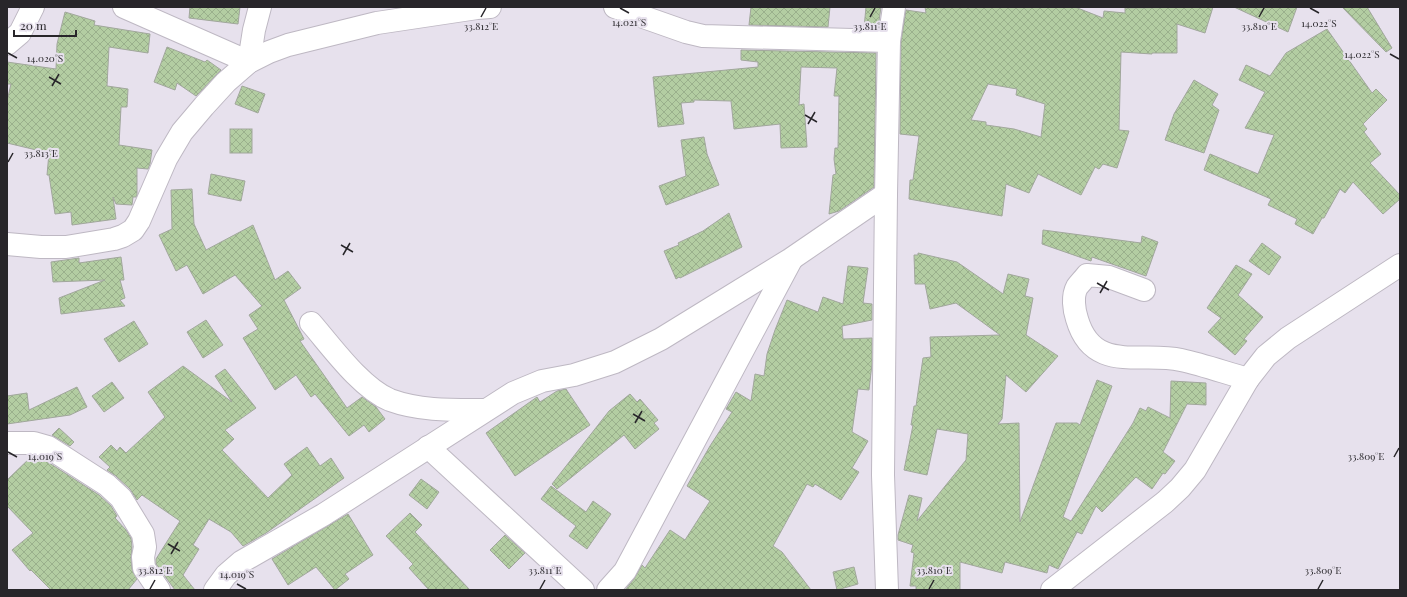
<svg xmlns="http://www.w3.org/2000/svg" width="1407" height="597" font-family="'Playfair Display',serif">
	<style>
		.building { fill: url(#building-cross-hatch); stroke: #a1a79c; fill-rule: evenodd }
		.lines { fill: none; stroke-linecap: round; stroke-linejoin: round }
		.minor-casing { stroke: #beb8c3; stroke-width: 24 }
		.minor { stroke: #fff; stroke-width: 22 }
		.ticks { fill: none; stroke: #28262a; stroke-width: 1.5 }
		.ticks-label { font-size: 10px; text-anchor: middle; fill: #28262a; stroke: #e7e1ed; stroke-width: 4; stroke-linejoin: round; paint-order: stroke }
	</style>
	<defs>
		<pattern id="building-cross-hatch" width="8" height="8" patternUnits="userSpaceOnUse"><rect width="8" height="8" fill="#b3cda2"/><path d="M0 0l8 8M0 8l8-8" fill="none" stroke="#9ab08c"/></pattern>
	</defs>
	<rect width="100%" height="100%" fill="#e7e1ed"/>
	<g class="building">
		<polygon points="190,7 240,7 238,24 189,18"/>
		<polygon points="751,7 830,7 828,27 749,25"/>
		<polygon points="866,7 881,7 878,28 864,28"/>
		<path d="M925,7H1075L1103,18L1104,11L1125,13V8L1213,7L1205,33L1177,24V53H1152V54L1121,52L1119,130L1129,131L1117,168L1103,164L1099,169L1095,167L1081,195L1038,174L1029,193L1006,184L1002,216L909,199L910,180H913L919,136L900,134L901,42L906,10L926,13ZM988,84L1017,89L1016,95L1045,104L1041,137L1014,129L986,125V122L971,120Z"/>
		<polygon points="1234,7 1297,7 1288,32"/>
		<polygon points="1342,7 1367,7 1392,48 1386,52"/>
		<polygon points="65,12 95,21 94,25 150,34 148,53 109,47 107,86 128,89 127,107 121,107 119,145 152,150 150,164 148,169 137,168 137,195 136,197 133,197 132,205 116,204 113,197 116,219 72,225 71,212 55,214 49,175 47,175 49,153 7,143 7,101 11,84 7,84 7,62 56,69 57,44"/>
		<polygon points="1327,29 1372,93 1376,89 1387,100 1363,124 1367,129 1364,132 1381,154 1370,163 1400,195 1400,199 1383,214 1353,182 1345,193 1340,189 1324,218 1322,218 1313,234 1295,224 1297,219 1268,205 1271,199 1204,170 1210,154 1258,174 1274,135 1245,128 1265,92 1239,80 1246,65 1270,76 1286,53"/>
		<polygon points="167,47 205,62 207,60 221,70 196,96 177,83 175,90 154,82"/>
		<polygon points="741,50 876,53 874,187 839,211 829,214 833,175 836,174 834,159 835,148 838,148 839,96 834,96 837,68 801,67 799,105 804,104 807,147 781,148 780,124 734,129 731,101 694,100 694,102 681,103 684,124 658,127 653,77 758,67 758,62 741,60"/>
		<polygon points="1194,80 1218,94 1212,105 1219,110 1204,153 1165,140 1174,114"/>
		<polygon points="242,86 265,94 258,113 235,104"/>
		<rect x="230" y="129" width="22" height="24"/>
		<polygon points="704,137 707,154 719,185 666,205 659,186 686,176 681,140"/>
		<polygon points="211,174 245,181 241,201 208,194"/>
		<polygon points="192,189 194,224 206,250 253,225 275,280 288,271 301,288 284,300 304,339 300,341 347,408 362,397 376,407 385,419 369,432 364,425 349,436 315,394 311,397 296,375 275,390 243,338 258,329 249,315 262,306 235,275 203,294 187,265 176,271 159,235 172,229 171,190"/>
		<polygon points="729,213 742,247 680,278 679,277 676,279 664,251 679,245 678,243 703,231"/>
		<polygon points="1043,230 1141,243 1142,236 1158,242 1146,276 1092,257 1091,261 1042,244"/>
		<polygon points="1262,243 1281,257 1269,275 1249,261"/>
		<polygon points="918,253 957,262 1003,294 1008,274 1029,279 1025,296 1033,298 1026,335 1058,356 1026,392 1006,375 1002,419 998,424 1019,423 1020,522 1056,423 1077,423 1080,425 1097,380 1112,386 1063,517 1071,521 1133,423 1140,408 1146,411 1148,407 1170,418 1171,381 1206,383 1206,405 1187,404 1163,452 1175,461 1165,474 1163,473 1152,489 1136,477 1102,512 1096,506 1082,534 1077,532 1058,569 1049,565 1047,573 1005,562 1002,573 960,562 960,590 916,590 916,586 910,586 914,553 911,552 913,545 898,540 898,535 909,495 922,498 917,521 966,460 968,434 937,429 927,475 904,470 913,425 911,425 914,406 916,406 923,358 931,357 930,337 1000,335 956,303 930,309 925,284 915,284 914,255 918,255"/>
		<polygon points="121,257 124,280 120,280 125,298 120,300 125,306 61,314 59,298 105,280 53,282 51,262 79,258 79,263"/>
		<polygon points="1236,265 1252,274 1238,295 1263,317 1244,339 1247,341 1235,355 1208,332 1221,318 1207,308"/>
		<polygon points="848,266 868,268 863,303 872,304 872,320 842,326 843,339 872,338 872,364 869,390 858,389 852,432 868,441 852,468 859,472 841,500 815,484 813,487 807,484 773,546 782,552 811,590 625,590 634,579 642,565 645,568 670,530 685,540 710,501 687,486 710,446 732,412 726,409 736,392 751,401 755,374 764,376 767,354 775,330 787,300 818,312 823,297 843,304"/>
		<polygon points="206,320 223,345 203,358 187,332"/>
		<polygon points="134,321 148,344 119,362 104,339"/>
		<polygon points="183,366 232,402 215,376 225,369 256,408 225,430 234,439 222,450 268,498 292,475 284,464 307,447 320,466 331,458 344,478 266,533 243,546 231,532 209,519 193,545 199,549 183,575 195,590 175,590 156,564 156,559 180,521 142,495 137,500 130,489 116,476 107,470 110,467 99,457 111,445 117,451 120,447 126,453 165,417 148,392"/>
		<polygon points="112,382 124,398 104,412 92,396"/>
		<polygon points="77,387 87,407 70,415 7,424 7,396 27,393 29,410"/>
		<polygon points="566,389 590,425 515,476 486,433 537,397 540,402 557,391"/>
		<polygon points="630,394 637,402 640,399 658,420 654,423 659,429 635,449 624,435 557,489 552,484 609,411"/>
		<polygon points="59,428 74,442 70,446 52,435"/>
		<polygon points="32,456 43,459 99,495 111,506 117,516 115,518 126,530 131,538 132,547 131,558 132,569 137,579 128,590 51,590 31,570 30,571 12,550 33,533 7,506 7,480"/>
		<polygon points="421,479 439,492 427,509 409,495"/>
		<polygon points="551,486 586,512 593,501 611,514 587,549 569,536 576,526 541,499"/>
		<polygon points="410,513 422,525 415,532 470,590 429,590 409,568 413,564 386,536"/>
		<polygon points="348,514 373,555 345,574 349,579 335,590 316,567 288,585 272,559"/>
		<polygon points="505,535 525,553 509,569 490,550"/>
		<polygon points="854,567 858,584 837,590 833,572"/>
	</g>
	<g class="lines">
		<defs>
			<g id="minor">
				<polyline points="124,7 249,62 254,30 260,7"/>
				<polyline points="615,7 686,32 703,36 889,41"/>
				<polyline points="7,44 20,33 33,7"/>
				<polyline points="7,244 41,247 66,247 114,239 123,236 133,230 139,221 166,159 182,132 204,106 226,82 249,62 269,52 288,45 377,23 477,8 490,7"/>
				<path d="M1144,290L1109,277L1087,275C1084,279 1080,283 1077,287C1072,296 1074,310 1077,319C1093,374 1141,351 1181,360C1204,365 1226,373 1248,379"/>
				<path d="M311,323C331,346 361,388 390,400C420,411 453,410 484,410"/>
				<polyline points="7,443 34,443 48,447 107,485 121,498 143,534 145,547 143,557 144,568 159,590"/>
				<polyline points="428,447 583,590"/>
				<polyline points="215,590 226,575 241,562 323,515 513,393 542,381 574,375 615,362 661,339 791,259 886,194"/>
				<polyline points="608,590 625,571 791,260"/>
				<polyline points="887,590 883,475 886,194 889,41 894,7"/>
				<polyline points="1052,590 1165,502 1180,488 1195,470 1248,379 1266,356 1288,338 1400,265"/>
			</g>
		</defs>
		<use href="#minor" class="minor-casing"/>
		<use href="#minor" class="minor"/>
	</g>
	<path class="ticks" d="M620,8L629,13M1310,8L1319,13M481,17L486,8M870,17L875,8M1259,17L1264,8M8,53L17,58M1390,54L1399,59M49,77L61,84M52,86L59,74M805,115L817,122M808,124L815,112M8,162L13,153M341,245L353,252M343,255L350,243M1097,283L1109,290M1100,293L1107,281M633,414L645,421M635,423L642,411M8,452L17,457M1394,457L1399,448M168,544L180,551M171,554L178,542M237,584L246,589M150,589L155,580M540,589L545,580M929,589L934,580M1318,589L1323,580"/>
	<g class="ticks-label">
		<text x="629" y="26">14.021°S</text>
		<text x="1319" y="27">14.022°S</text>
		<text x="481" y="30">33.812°E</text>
		<text x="870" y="30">33.811°E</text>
		<text x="1259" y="30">33.810°E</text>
		<text x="1362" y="58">14.022°S</text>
		<text x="45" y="62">14.020°S</text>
		<text x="41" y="157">33.813°E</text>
		<text x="45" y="460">14.019°S</text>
		<text x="1366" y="460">33.809°E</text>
		<text x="155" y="574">33.812°E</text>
		<text x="545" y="574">33.811°E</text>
		<text x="934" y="574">33.810°E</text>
		<text x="1323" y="574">33.809°E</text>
		<text x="237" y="578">14.019°S</text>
	</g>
	<rect width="1407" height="597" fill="none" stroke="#28262a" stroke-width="16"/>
	<path d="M14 30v6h62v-6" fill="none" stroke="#28262a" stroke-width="2"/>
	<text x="20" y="30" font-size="12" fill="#28262a" stroke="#e7e1ed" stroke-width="3" paint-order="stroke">20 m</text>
</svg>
